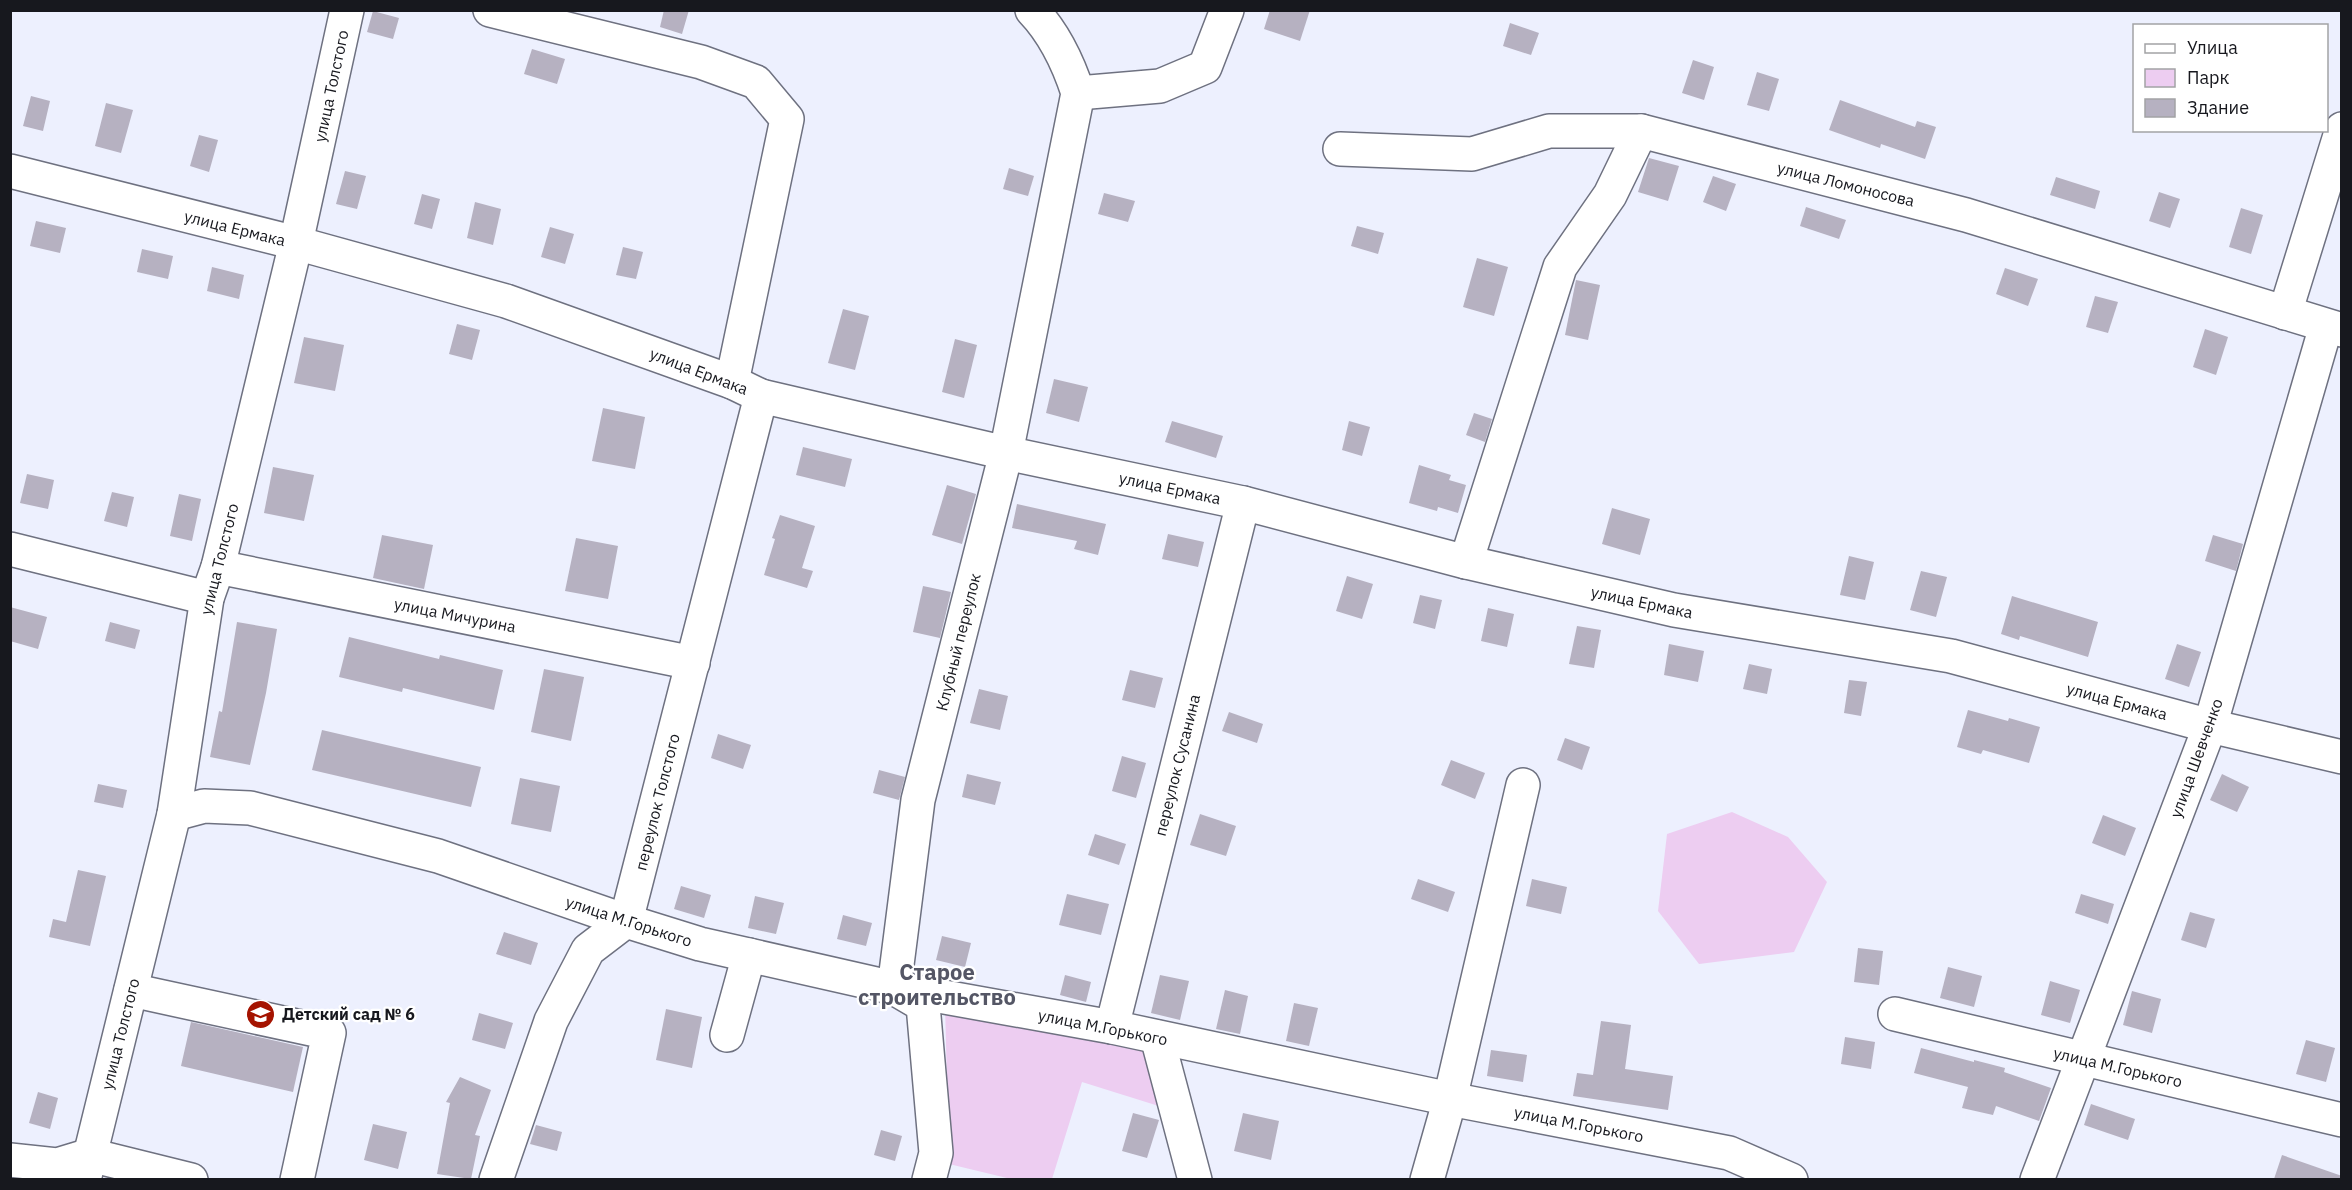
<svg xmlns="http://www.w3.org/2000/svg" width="2352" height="1190" font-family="'IBM Plex Sans',sans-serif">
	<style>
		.green { fill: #edcdf1 }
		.building { fill: #b6b1c1 }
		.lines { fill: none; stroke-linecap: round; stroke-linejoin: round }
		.minor-casing { stroke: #6e7180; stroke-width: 36 }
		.minor { stroke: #fff; stroke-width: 33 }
		.labels { text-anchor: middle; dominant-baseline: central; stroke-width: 4.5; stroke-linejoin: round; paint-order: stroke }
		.street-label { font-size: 16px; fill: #17181e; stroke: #fff }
		.poi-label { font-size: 16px; font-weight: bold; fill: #17181e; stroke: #fff; text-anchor: start }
		.district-label { font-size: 22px; font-weight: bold; fill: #545665; stroke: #fff }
	</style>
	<rect width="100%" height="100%" fill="#edf0fe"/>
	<g class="green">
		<polygon points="1732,812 1788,837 1827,882 1794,952 1699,964 1658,911 1667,834"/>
		<polygon points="945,1004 1146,1047 1165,1108 1082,1082 1052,1179 1011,1179 949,1164"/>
	</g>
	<g class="building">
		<polygon points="664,10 689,10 682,34 660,27"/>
		<polygon points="1270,10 1310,10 1300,41 1264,29"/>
		<polygon points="373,11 399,18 393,39 367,32"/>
		<polygon points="1510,23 1539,33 1531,55 1503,46"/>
		<polygon points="532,49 565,59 557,84 524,74"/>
		<polygon points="1693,60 1714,67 1704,100 1682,93"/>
		<polygon points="1757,72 1779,79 1769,111 1747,105"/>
		<polygon points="31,96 50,101 43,131 23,126"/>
		<polygon points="1840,100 1915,127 1917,121 1936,127 1925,159 1881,144 1880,148 1829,130"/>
		<polygon points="106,103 133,110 121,153 95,146"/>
		<polygon points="199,135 218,140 209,172 190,166"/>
		<polygon points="1649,158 1679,166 1668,201 1638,192"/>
		<polygon points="1009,168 1034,176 1028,196 1003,189"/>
		<polygon points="345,171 366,176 357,209 336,204"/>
		<polygon points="1713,176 1736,184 1726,211 1703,202"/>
		<polygon points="2056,177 2100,191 2095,209 2050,195"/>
		<polygon points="2159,192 2180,199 2170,228 2149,221"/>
		<polygon points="1104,193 1135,201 1128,222 1098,214"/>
		<polygon points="422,194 440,199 432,229 414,224"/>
		<polygon points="475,202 501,209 493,245 467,238"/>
		<polygon points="1806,207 1846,220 1839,239 1800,226"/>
		<polygon points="2241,208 2263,215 2251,254 2229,247"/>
		<polygon points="36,221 66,228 60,253 30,246"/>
		<polygon points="1357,226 1384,233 1378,254 1351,246"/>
		<polygon points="550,227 574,234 565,264 541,257"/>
		<polygon points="623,247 643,252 636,279 616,275"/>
		<polygon points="142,249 173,256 168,279 137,272"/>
		<polygon points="1477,258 1508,267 1494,316 1463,307"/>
		<polygon points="212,267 244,275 239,299 207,291"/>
		<polygon points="2005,268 2038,279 2028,306 1996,294"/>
		<polygon points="1576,280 1600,285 1588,340 1565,335"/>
		<polygon points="2095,296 2118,302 2108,333 2086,327"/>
		<polygon points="843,309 869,316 855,370 828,363"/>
		<polygon points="457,324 480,330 472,360 449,354"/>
		<polygon points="2205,329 2228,337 2216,375 2193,367"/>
		<polygon points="304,337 344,345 335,391 294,383"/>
		<polygon points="955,339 977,345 964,398 942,392"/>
		<polygon points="1054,379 1088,387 1079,422 1046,413"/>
		<polygon points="603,408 645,417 635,469 592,461"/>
		<polygon points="1474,413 1492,419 1485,442 1466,435"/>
		<polygon points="1172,421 1223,436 1216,458 1165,442"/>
		<polygon points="1349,421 1370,427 1362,456 1342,450"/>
		<polygon points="803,447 852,459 845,487 796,475"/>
		<polygon points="1419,465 1451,475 1449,480 1466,485 1458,513 1438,507 1437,511 1409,503"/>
		<polygon points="273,467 314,475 304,521 264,513"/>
		<polygon points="27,474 54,480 48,509 20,503"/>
		<polygon points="947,485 976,494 962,544 932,535"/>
		<polygon points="112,492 134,497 127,527 104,521"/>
		<polygon points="179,494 201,499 192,541 170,536"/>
		<polygon points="1017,504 1106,524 1098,555 1074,549 1077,541 1012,528"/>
		<polygon points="1612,508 1650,519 1640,555 1602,544"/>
		<polygon points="780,515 815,526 802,568 813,571 807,588 764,575 775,539 772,538"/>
		<polygon points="1168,534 1204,542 1198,567 1162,559"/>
		<polygon points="382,535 433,545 424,589 373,578"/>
		<polygon points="2213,535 2243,544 2236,571 2205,561"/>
		<polygon points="576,538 618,546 608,599 565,591"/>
		<polygon points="1849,556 1874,562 1865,600 1840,595"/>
		<polygon points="1921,571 1947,577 1936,617 1910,610"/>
		<polygon points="1347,576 1373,584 1362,619 1336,611"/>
		<polygon points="923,586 951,592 940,638 913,632"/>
		<polygon points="1420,595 1442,600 1435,629 1413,623"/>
		<polygon points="2012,596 2098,622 2088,657 2020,636 2019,640 2001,634"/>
		<polygon points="10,607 47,617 38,649 10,641"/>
		<polygon points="1488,608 1514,614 1507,647 1481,641"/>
		<polygon points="110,622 140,630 135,649 105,641"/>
		<polygon points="237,622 277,629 266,693 250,765 210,757 219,711 222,712"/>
		<polygon points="1577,626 1601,630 1594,668 1569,664"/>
		<polygon points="349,637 439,659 440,655 503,670 494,710 403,688 402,692 339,677"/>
		<polygon points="1669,644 1704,651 1698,682 1664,675"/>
		<polygon points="2177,644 2201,652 2189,687 2165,679"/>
		<polygon points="1749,664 1772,669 1767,694 1743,689"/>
		<polygon points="544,669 584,677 571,741 531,732"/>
		<polygon points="1130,670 1163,678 1155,708 1122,700"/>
		<polygon points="1849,680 1867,682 1861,716 1844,713"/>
		<polygon points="979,689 1008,696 1000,730 970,723"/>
		<polygon points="1968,710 2008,721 2009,718 2040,727 2029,763 1983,750 1981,754 1957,747"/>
		<polygon points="1229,712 1263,724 1257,743 1222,731"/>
		<polygon points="322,730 481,767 471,807 312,770"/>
		<polygon points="718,734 751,745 743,769 711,758"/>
		<polygon points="1565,738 1590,747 1582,770 1557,760"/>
		<polygon points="1122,756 1146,763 1136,798 1112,791"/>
		<polygon points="1451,760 1485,773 1475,799 1441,785"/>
		<polygon points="879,770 905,777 899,800 873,793"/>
		<polygon points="967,774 1001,782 995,805 962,797"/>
		<polygon points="2222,774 2249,787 2237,812 2210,800"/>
		<polygon points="520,778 560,786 551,832 511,824"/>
		<polygon points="98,784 127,790 123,808 94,802"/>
		<polygon points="1200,814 1236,826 1226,856 1190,845"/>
		<polygon points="2103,815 2136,828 2125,856 2092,843"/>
		<polygon points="1095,834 1126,844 1119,865 1088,855"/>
		<polygon points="78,870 106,876 90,946 49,937 53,919 66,922"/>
		<polygon points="1418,879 1455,892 1448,912 1411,899"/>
		<polygon points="1532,879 1567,887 1561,914 1526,906"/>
		<polygon points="681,886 711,895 704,918 674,909"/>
		<polygon points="1067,894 1109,904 1101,935 1059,925"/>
		<polygon points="2081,894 2114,904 2108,924 2075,913"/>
		<polygon points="755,896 784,903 776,934 748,928"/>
		<polygon points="2190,912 2215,919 2206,948 2181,940"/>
		<polygon points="843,915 872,923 866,946 837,939"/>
		<polygon points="504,932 538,943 531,965 496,954"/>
		<polygon points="942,936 971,943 965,967 936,960"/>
		<polygon points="1858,948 1883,951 1879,985 1854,982"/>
		<polygon points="1948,967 1982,976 1974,1007 1940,998"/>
		<polygon points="1065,975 1091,982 1086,1002 1060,995"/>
		<polygon points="1160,975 1189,981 1180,1020 1151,1013"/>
		<polygon points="2050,981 2080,990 2070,1023 2041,1015"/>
		<polygon points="1225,990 1248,996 1240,1034 1216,1029"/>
		<polygon points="2132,991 2161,999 2152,1033 2123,1025"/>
		<polygon points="1294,1003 1318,1008 1309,1046 1286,1041"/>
		<polygon points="666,1009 702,1017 692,1068 656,1060"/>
		<polygon points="479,1013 513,1023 505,1049 472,1040"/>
		<polygon points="1601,1021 1631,1025 1625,1069 1673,1076 1668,1110 1573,1096 1577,1073 1593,1075"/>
		<polygon points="191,1022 303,1047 293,1092 181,1066"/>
		<polygon points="1845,1037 1875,1042 1871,1069 1841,1064"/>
		<polygon points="2306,1040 2335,1048 2326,1082 2296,1074"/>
		<polygon points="1921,1048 1974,1062 1974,1060 2005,1068 2004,1072 2051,1088 2039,1121 1996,1106 1993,1115 1962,1108 1968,1087 1914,1073"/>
		<polygon points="1491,1050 1527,1055 1523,1082 1487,1076"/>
		<polygon points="460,1077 491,1090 475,1135 480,1136 471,1179 437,1174 450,1103 446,1102"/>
		<polygon points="38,1092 58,1098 50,1129 29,1123"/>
		<polygon points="2091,1104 2135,1119 2128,1140 2084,1125"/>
		<polygon points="1133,1113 1159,1120 1147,1158 1122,1151"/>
		<polygon points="1243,1113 1279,1121 1271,1160 1234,1151"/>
		<polygon points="373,1124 407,1132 398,1169 364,1160"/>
		<polygon points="536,1125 562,1132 557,1151 530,1144"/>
		<polygon points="881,1130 902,1136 895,1161 874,1155"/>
		<polygon points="2282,1155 2342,1176 2342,1179 2274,1179"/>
	</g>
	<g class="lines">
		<defs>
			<g id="minor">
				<polyline points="490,10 701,62 756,82 787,119 732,382"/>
				<polyline points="1078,93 1160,86 1205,67 1227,10"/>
				<polyline points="1340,149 1472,154 1549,131 1641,131 1966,215 2342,330"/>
				<polyline points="10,171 296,243 506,301 732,382 761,396 1006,453 1243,503 1466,562 1674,610 1951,656 2210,726 2342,757"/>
				<polyline points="2285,313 2342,129"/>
				<polyline points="10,549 207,598"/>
				<polyline points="1466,562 1560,267 1610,195 1641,131"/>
				<polyline points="218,567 693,663"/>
				<polyline points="174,814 204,806 250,808 438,856 626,921 700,944 894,988 1112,1027 1450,1099 1729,1153 1791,1180"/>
				<polyline points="131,990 329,1033 297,1180"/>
				<polyline points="1895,1014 2342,1120"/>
				<polyline points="1112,1027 1243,503"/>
				<polyline points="727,1035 749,955"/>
				<polyline points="1157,1037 1195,1180"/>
				<polyline points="10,1160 57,1165 90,1155 191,1180"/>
				<polyline points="84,1180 174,814 207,598 218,567 296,243 347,10"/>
				<polyline points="496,1180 551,1021 588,950 626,921 761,396"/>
				<path d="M929,1180L936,1153L923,1005L894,988L918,800L1006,453L1078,93C1068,62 1055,34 1032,10"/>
				<polyline points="1427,1180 1450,1099 1523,785"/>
				<polyline points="2037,1180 2210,726 2326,326"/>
			</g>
		</defs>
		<use href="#minor" class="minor-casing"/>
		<use href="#minor" class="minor"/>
	</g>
	<defs>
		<symbol id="school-disc" viewBox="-11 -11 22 22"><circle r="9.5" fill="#a51300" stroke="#fff"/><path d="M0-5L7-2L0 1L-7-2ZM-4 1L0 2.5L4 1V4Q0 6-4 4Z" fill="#fff"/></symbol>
	</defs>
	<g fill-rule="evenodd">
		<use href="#school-disc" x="244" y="998" width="33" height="33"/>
	</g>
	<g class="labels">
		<g class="street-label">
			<text transform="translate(331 86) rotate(-78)">улица Толстого</text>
			<text transform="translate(1846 184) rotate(14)">улица Ломоносова</text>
			<text transform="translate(235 228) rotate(14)">улица Ермака</text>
			<text transform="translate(699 371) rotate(21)">улица Ермака</text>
			<text transform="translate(1170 488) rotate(12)">улица Ермака</text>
			<text transform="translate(219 559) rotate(-76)">улица Толстого</text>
			<text transform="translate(1642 602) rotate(12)">улица Ермака</text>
			<text transform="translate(455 615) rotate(11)">улица Мичурина</text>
			<text transform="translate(958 642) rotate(-76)">Клубный переулок</text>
			<text transform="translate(2117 701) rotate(15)">улица Ермака</text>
			<text transform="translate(2196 758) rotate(-70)">улица Шевченко</text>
			<text transform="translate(1177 765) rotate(-76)">переулок Сусанина</text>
			<text transform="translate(657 802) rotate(-76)">переулок Толстого</text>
			<text transform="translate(629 921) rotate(18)">улица М.Горького</text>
			<text transform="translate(1103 1027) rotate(11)">улица М.Горького</text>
			<text transform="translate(120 1034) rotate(-76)">улица Толстого</text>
			<text transform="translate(2118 1067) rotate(13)">улица М.Горького</text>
			<text transform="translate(1579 1124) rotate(11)">улица М.Горького</text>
		</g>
		<g class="poi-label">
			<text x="282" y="1014">Детский сад № 6</text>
		</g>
		<g class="district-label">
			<text x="937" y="971">Старое<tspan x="937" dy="25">строительство</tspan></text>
		</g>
	</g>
	<rect width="2352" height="1190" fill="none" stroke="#17181e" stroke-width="24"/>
	<rect x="2133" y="24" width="195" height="108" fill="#ffffff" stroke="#a2a3a5" stroke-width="1.5"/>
	<rect x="2145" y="44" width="30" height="9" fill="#ffffff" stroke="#a2a3a5" stroke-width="1.5"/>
	<text x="2187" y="54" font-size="18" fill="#17181e">Улица</text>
	<rect x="2145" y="69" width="30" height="18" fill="#edcdf1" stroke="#a2a3a5" stroke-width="1.5"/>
	<text x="2187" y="84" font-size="18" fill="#17181e">Парк</text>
	<rect x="2145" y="99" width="30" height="18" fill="#b6b1c1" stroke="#a2a3a5" stroke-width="1.5"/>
	<text x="2187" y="114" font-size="18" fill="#17181e">Здание</text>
</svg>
